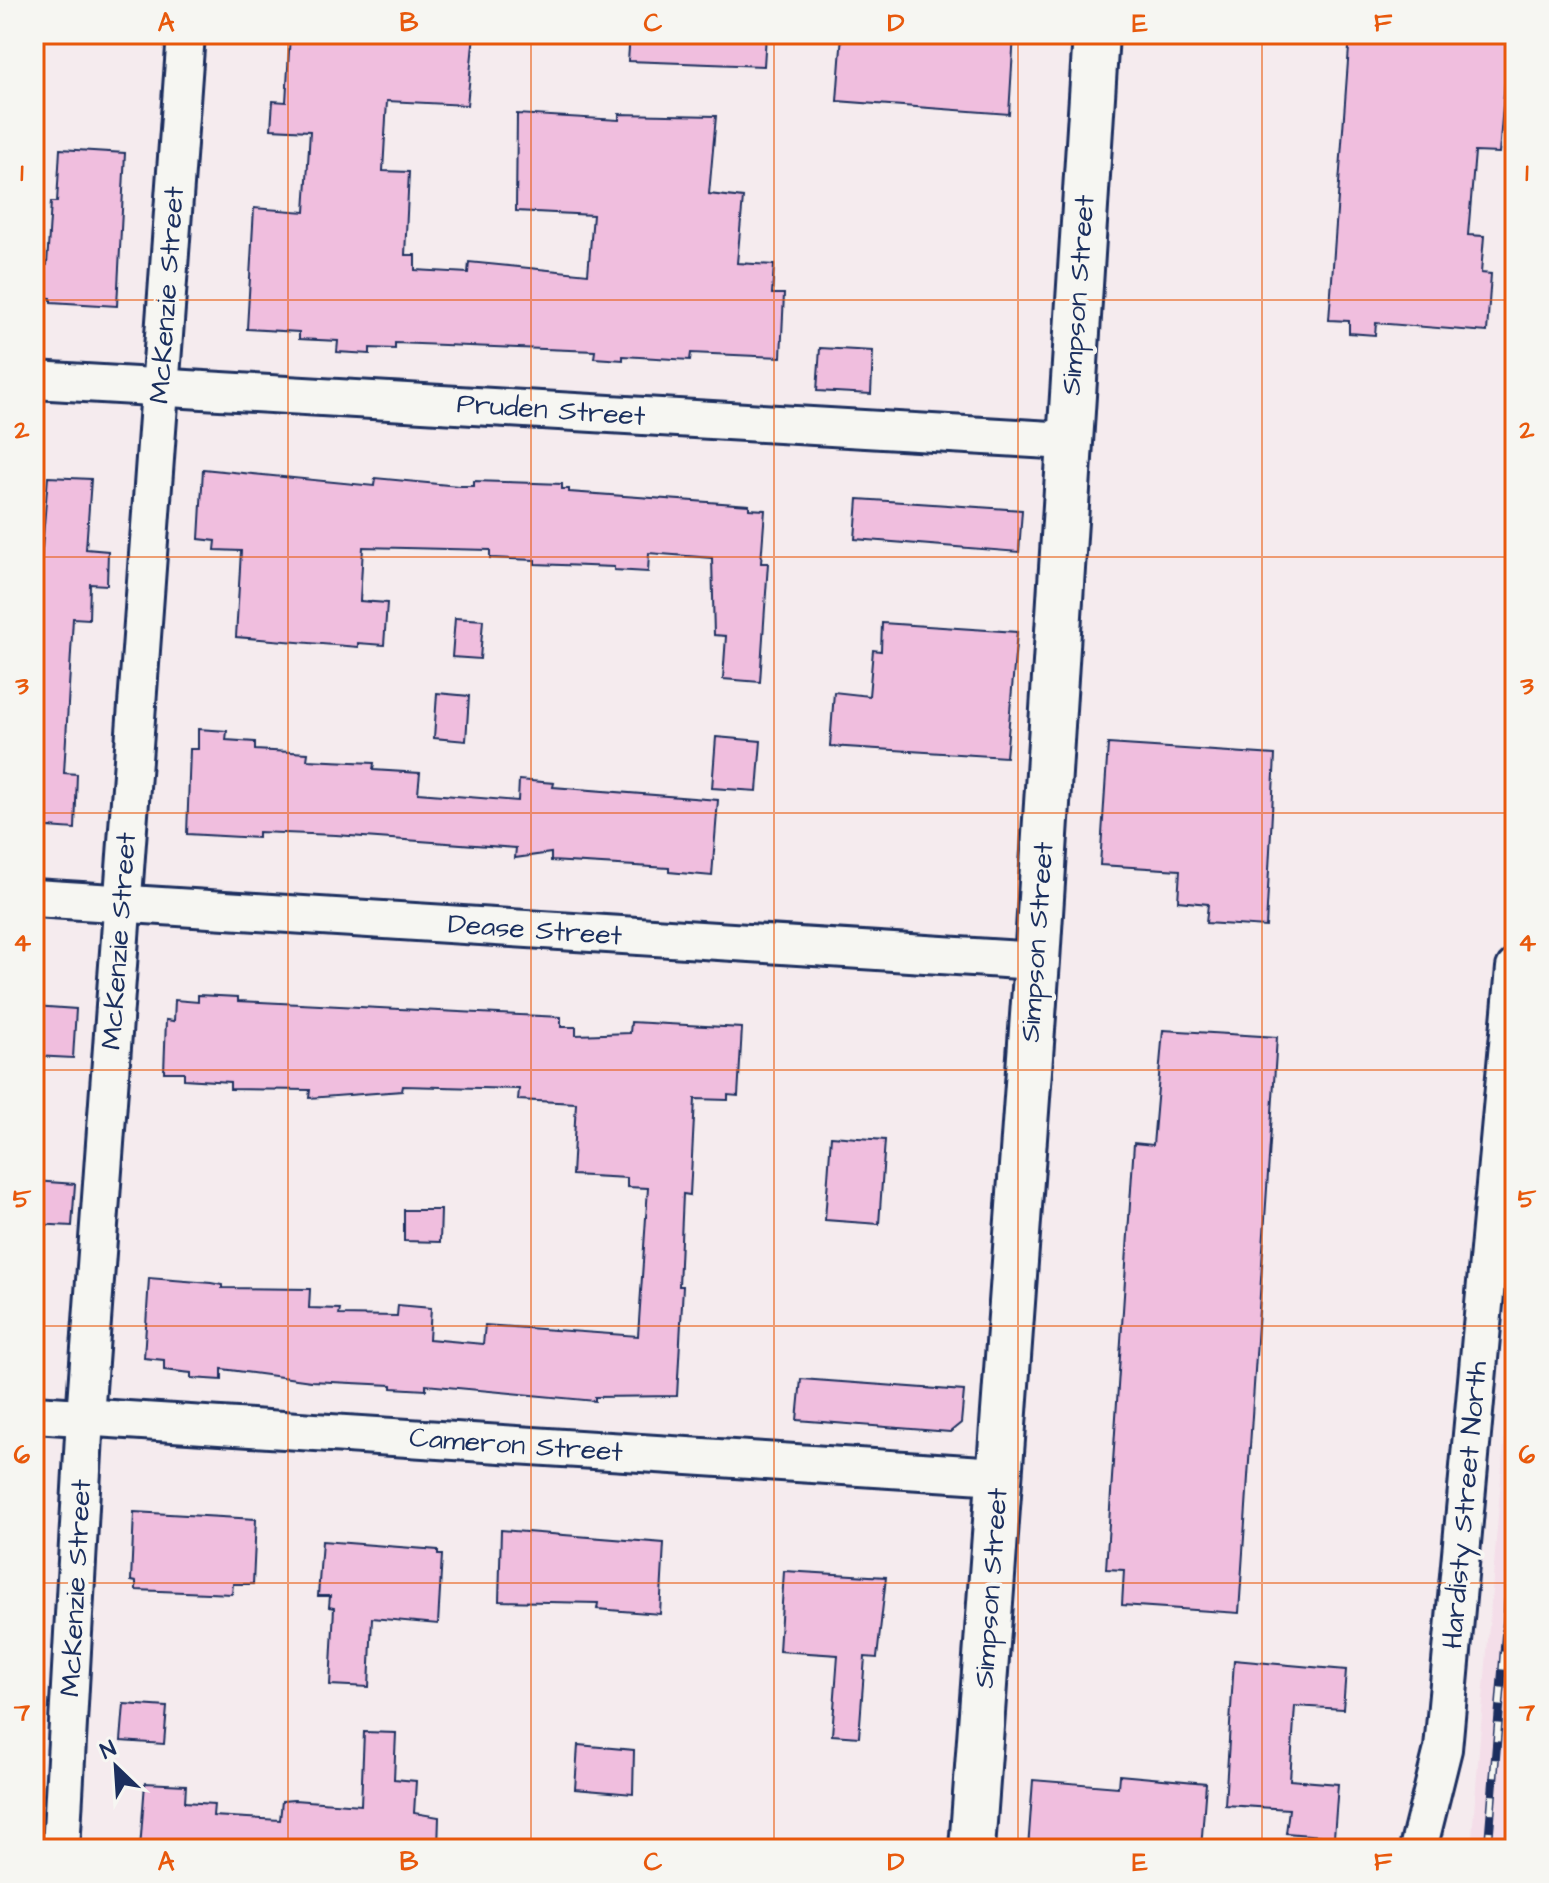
<svg xmlns="http://www.w3.org/2000/svg" width="1549" height="1883" font-family="'Architects Daughter',sans-serif">
	<style>
		.built { fill: #f4dee9 }
		.building { fill: #f0bede; stroke: #1b2f5e; stroke-width: 2 }
		.lines { fill: none; stroke-linecap: round; stroke-linejoin: round }
		.minor-casing { stroke: #1b2f5e; stroke-width: 42 }
		.major-casing { stroke: #1b2f5e; stroke-width: 50 }
		.minor { stroke: #f6f6f2; stroke-width: 36 }
		.major { stroke: #f6f6f2; stroke-width: 44 }
		.rail-casing { stroke: #1b2f5e; stroke-width: 9 }
		.rail { stroke: #f6f6f2; stroke-width: 6; stroke-dasharray: 18; stroke-linecap: butt }
		.grid { fill: none; stroke: #e8590c; stroke-width: 2; stroke-opacity: 0.55 }
		.labels { text-anchor: middle; dominant-baseline: central; stroke-width: 8; stroke-linejoin: round; paint-order: stroke }
		.street-label { font-size: 28px; fill: #1b2f5e; stroke: #f6f6f2 }
		.neatline { fill: none; stroke: #e8590c; stroke-width: 3 }
		.grid-label { font-size: 26px; text-anchor: middle; font-weight: bold; fill: #e8590c }
	</style>
	<rect width="100%" height="100%" fill="#f5ebee"/>
	<filter id="ink" filterUnits="userSpaceOnUse"><feTurbulence type="fractalNoise" baseFrequency=".0125" numOctaves="2"/><feDisplacementMap in="SourceGraphic" scale="16" xChannelSelector="R" yChannelSelector="G"/><feConvolveMatrix kernelMatrix="1 2 1 2 8 2 1 2 1" color-interpolation-filters="sRGB"/></filter>
	<g filter="url(#ink)">
		<polygon class="built" points="1515,1306 1515,1849 1471,1849"/>
		<g class="building">
			<polygon points="290,34 474,34 467,105 387,101 383,171 409,172 405,255 415,255 415,270 468,273 469,262 588,274 593,215 516,211 517,114 619,120 619,114 716,116 709,194 743,198 737,263 774,265 772,294 784,294 781,357 691,353 690,360 623,356 623,360 594,358 595,351 395,343 395,349 370,348 370,354 337,352 338,341 299,339 299,332 247,329 254,208 305,212 310,131 271,129 273,101 286,102"/>
			<polygon points="630,34 766,34 764,66 628,61"/>
			<polygon points="842,34 1014,34 1009,114 837,101"/>
			<polygon points="1350,34 1509,34 1499,153 1475,152 1468,235 1484,236 1481,273 1491,274 1487,332 1376,323 1375,335 1349,333 1349,321 1329,320"/>
			<polygon points="60,149 125,153 117,306 51,302 51,298 34,297 34,264 47,265 51,202 57,202"/>
			<polygon points="820,348 873,351 871,394 817,391"/>
			<polygon points="203,469 374,486 375,478 459,486 474,486 474,481 562,484 562,489 569,489 569,492 749,505 749,509 765,510 761,563 768,563 760,682 723,679 726,636 714,635 712,558 649,553 648,572 614,570 614,567 535,564 535,560 490,558 490,550 363,547 360,601 387,603 384,645 358,643 358,647 236,637 241,551 215,550 216,541 199,539"/>
			<polygon points="48,477 91,479 86,549 108,551 107,585 90,584 89,619 73,618 64,773 77,774 75,829 34,826 34,646"/>
			<polygon points="858,499 1022,510 1019,552 855,539"/>
			<polygon points="455,618 483,620 480,659 452,657"/>
			<polygon points="882,623 1017,632 1006,757 830,746 834,692 869,696 873,650 881,651"/>
			<polygon points="437,693 469,696 466,741 434,738"/>
			<polygon points="198,729 227,731 226,740 255,742 255,750 308,753 307,760 374,763 373,770 420,773 418,793 518,801 519,780 554,783 553,787 718,800 712,876 669,872 669,868 551,861 551,853 515,858 516,848 336,835 258,832 258,838 187,834 190,749 198,749"/>
			<polygon points="716,737 761,741 757,791 712,788"/>
			<polygon points="1108,744 1275,755 1266,927 1206,923 1208,904 1178,901 1180,870 1100,865"/>
			<polygon points="198,995 238,997 238,1001 561,1017 561,1027 576,1027 576,1035 630,1033 631,1022 742,1028 738,1096 728,1095 728,1100 695,1099 690,1195 683,1194 679,1286 683,1286 677,1396 595,1397 595,1401 426,1385 426,1390 392,1388 392,1385 311,1381 222,1369 222,1380 191,1378 191,1373 164,1370 164,1360 144,1358 149,1278 211,1283 222,1285 222,1288 310,1289 309,1308 340,1309 339,1315 397,1316 398,1305 431,1308 429,1339 483,1344 485,1325 638,1336 648,1188 627,1187 627,1178 572,1175 576,1103 518,1100 519,1089 403,1086 402,1091 309,1098 310,1090 230,1089 230,1082 184,1079 184,1072 164,1072 166,1020 174,1021 175,1000 198,1002"/>
			<polygon points="34,1006 76,1009 73,1058 34,1056"/>
			<polygon points="1163,1030 1277,1037 1239,1613 1122,1605 1124,1570 1106,1569 1134,1143 1153,1145"/>
			<polygon points="831,1136 885,1140 879,1224 825,1220"/>
			<polygon points="34,1181 75,1184 72,1226 34,1224"/>
			<polygon points="404,1210 441,1210 440,1242 404,1241"/>
			<polygon points="801,1379 964,1391 961,1423 950,1432 797,1420"/>
			<polygon points="134,1512 256,1519 253,1584 233,1584 232,1594 136,1590 136,1582 131,1581"/>
			<polygon points="501,1530 664,1543 660,1614 597,1609 598,1603 499,1601"/>
			<polygon points="322,1541 438,1550 438,1555 442,1555 438,1624 372,1618 369,1687 330,1685 334,1608 329,1607 330,1596 318,1596"/>
			<polygon points="784,1571 886,1577 877,1658 865,1657 859,1737 832,1735 838,1655 779,1651"/>
			<polygon points="1234,1660 1346,1670 1343,1709 1295,1706 1290,1780 1338,1784 1334,1837 1286,1833 1289,1809 1225,1805"/>
			<polygon points="124,1704 167,1707 164,1744 121,1741"/>
			<polygon points="364,1732 396,1733 394,1779 416,1781 414,1813 439,1817 438,1849 140,1849 145,1783 186,1785 185,1802 214,1804 213,1816 280,1820 282,1801 294,1800 361,1805"/>
			<polygon points="578,1745 634,1750 633,1794 575,1789"/>
			<polygon points="1119,1775 1206,1783 1201,1849 1028,1849 1033,1780 1118,1787"/>
		</g>
		<g class="lines">
			<defs>
				<g id="minor">
					<polyline points="34,380 1068,441"/>
					<polyline points="34,898 1037,961"/>
					<polyline points="34,1414 999,1476"/>
					<polyline points="61,1849 85,1417 186,34"/>
					<polyline points="1418,1849 1443,1749 1515,968"/>
				</g>
				<polyline id="major" points="972,1849 1037,961 1096,34"/>
			</defs>
			<use href="#minor" class="minor-casing"/>
			<use href="#major" class="major-casing"/>
			<use href="#minor" class="minor"/>
			<use href="#major" class="major"/>
			<defs>
				<g id="rail">
					<polyline points="1488,1849 1515,1518"/>
					<polyline points="1513,1849 1515,1817"/>
				</g>
			</defs>
			<use href="#rail" class="rail-casing"/>
			<use href="#rail" class="rail"/>
		</g>
	</g>
	<path class="grid" d="M288,34V1849M531,34V1849M774,34V1849M1018,34V1849M1262,34V1849M34,300H1515M34,557H1515M34,813H1515M34,1070H1515M34,1326H1515M34,1583H1515"/>
	<g class="labels">
		<g class="street-label">
			<text transform="translate(167 295) rotate(-86)">McKenzie Street</text>
			<text transform="translate(1078 295) rotate(-86)">Simpson Street</text>
			<text transform="translate(551 410) rotate(4)">Pruden Street</text>
			<text transform="translate(535 930) rotate(4)">Dease Street</text>
			<text transform="translate(119 941) rotate(-86)">McKenzie Street</text>
			<text transform="translate(1037 942) rotate(-86)">Simpson Street</text>
			<text transform="translate(516 1445) rotate(4)">Cameron Street</text>
			<text transform="translate(1465 1505) rotate(-85)">Hardisty Street North</text>
			<text transform="translate(76 1588) rotate(-87)">McKenzie Street</text>
			<text transform="translate(991 1588) rotate(-86)">Simpson Street</text>
		</g>
	</g>
	<rect width="1549" height="1883" fill="none" stroke="#f6f6f2" stroke-width="88"/>
	<g transform="translate(116 1767) rotate(335)" stroke="#f6f6f2" stroke-width="6" paint-order="stroke">
	<path d="M0-6L14 30L0 20L-14 30Z" fill="#1b2f5e"/>
	<text y="-12" font-size="22" font-weight="bold" text-anchor="middle" fill="#1b2f5e">N</text>
	</g>
	<rect x="44" y="44" width="1461" height="1795" class="neatline"/>
	<g class="grid-label">
		<text x="166" y="31">A</text>
		<text x="409" y="31">B</text>
		<text x="653" y="31">C</text>
		<text x="896" y="31">D</text>
		<text x="1140" y="31">E</text>
		<text x="1383" y="31">F</text>
		<text x="22" y="181">1</text>
		<text x="1527" y="181">1</text>
		<text x="22" y="438">2</text>
		<text x="1527" y="438">2</text>
		<text x="22" y="694">3</text>
		<text x="1527" y="694">3</text>
		<text x="22" y="951">4</text>
		<text x="1527" y="951">4</text>
		<text x="22" y="1207">5</text>
		<text x="1527" y="1207">5</text>
		<text x="22" y="1463">6</text>
		<text x="1527" y="1463">6</text>
		<text x="22" y="1720">7</text>
		<text x="1527" y="1720">7</text>
		<text x="166" y="1870">A</text>
		<text x="409" y="1870">B</text>
		<text x="653" y="1870">C</text>
		<text x="896" y="1870">D</text>
		<text x="1140" y="1870">E</text>
		<text x="1383" y="1870">F</text>
	</g>
</svg>
